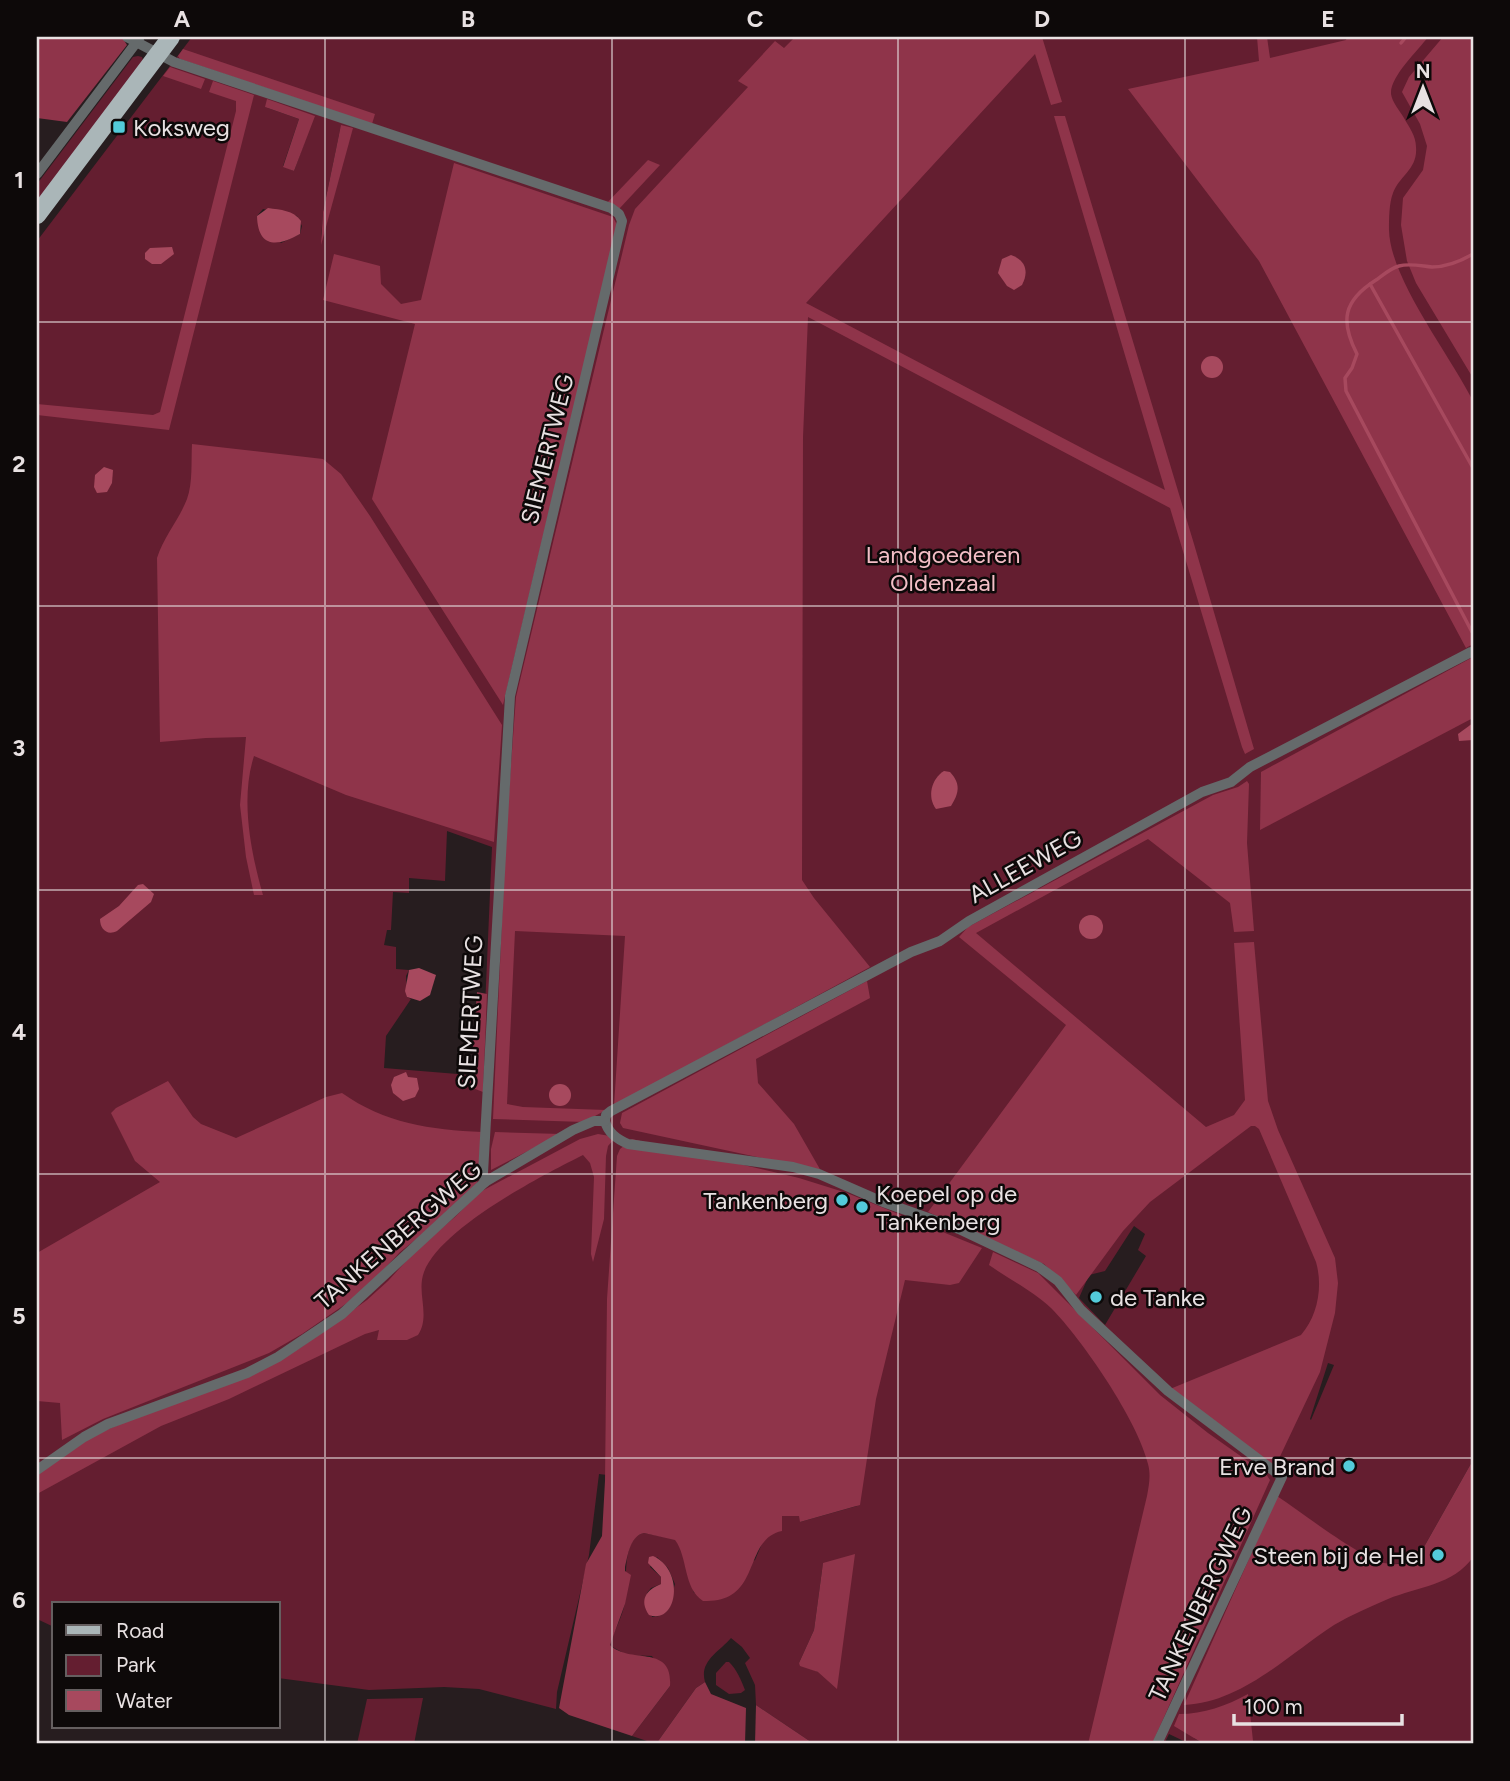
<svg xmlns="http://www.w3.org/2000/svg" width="1510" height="1781" font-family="Figtree,sans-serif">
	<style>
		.green { fill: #641e30; fill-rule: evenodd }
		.forest { fill: #8f344a }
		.water { fill: #a7495e }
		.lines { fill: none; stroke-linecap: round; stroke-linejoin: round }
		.stream { stroke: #a7495e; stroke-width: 3.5 }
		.minor { stroke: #656a6b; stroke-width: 10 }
		.primary { stroke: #aab6b8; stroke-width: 18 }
		.grid { fill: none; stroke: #e8e1e2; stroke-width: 2; stroke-opacity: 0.55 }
		.poi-dot { fill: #53cbda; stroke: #0d0909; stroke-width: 2.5 }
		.labels { text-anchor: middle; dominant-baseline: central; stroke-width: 5; stroke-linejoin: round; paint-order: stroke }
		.poi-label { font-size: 24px; fill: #e8e1e2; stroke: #0d0909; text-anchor: start }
		.street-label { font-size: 24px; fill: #e8e1e2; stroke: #0d0909 }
		.park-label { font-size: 24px; fill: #f3bec6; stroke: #0d0909 }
		.neatline { fill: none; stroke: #e8e1e2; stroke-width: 2.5 }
		.grid-label { font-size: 23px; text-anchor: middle; font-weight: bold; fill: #e8e1e2 }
	</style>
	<rect width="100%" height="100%" fill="#271d1f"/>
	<g class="green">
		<path d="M192,37H1473V1460L1420,1554C1410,1563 1401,1564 1388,1564L1409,1578L1473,1469V1744H1247L1249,1743L1194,1738L1204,1744H1190L1169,1734L1164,1744H814L756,1705L755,1685L745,1663L750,1658L742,1647L731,1638C719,1652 699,1661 705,1682L696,1688L656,1744L632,1736L670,1686L652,1656L627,1655L609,1645C614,1632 622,1617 625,1603C628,1586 620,1538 644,1533L675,1539L682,1548L694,1593L755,1560L764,1539L772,1533L782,1516H800V1522L857,1506L599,1474L589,1555L557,1692L556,1709L479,1689L444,1687L369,1690L278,1678V1604H54V1627L37,1619V241ZM265,107L314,116L294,171L283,166L299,119ZM341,125L321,240L323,212ZM263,209L297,216L302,226L300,234L281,243L257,216ZM447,831L492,847L482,1076L384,1068L386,1036L411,999L407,997L406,976L409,970L396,969V947L384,945L387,930H391L393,892L409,893V878L445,881ZM1134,1226L1145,1234L1138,1250L1146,1256L1105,1325L1079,1298L1089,1275L1105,1271ZM1328,1363L1334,1365L1311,1420L1310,1419ZM657,1557L668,1568L675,1584L667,1611L659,1616L652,1617L647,1593L651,1588L661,1584V1577L650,1567ZM823,1563L818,1672L799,1663L814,1630Z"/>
		<polygon points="138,56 142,57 144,63 37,208 37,184 133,57"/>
		<path d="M726,1662H729C737,1670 741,1680 745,1690L741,1693L729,1694L716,1685V1673Z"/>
		<polygon points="423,1698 414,1744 357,1744 367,1699"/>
	</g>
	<g class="forest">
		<polygon points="37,37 122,37 127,45 67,122 37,118"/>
		<polygon points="795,37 1042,37 1062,102 1051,105 1035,54 806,303 1099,457 1165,490 1054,116 1065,116 1194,544 1254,749 1245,754 1242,747 1170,508 808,317 803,437 802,880 814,898 870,967 614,1106 625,936 515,931 507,1104 523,1107 606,1110 584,1122 493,1119 506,832 516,697 629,225 635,209 748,87 738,81 775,41 784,48"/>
		<path d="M1257,37H1267L1270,58L1346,40L1347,37H1428C1418,51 1390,76 1391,94C1392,102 1400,111 1404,118C1409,127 1416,136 1416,147C1418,169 1399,176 1393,193C1389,203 1389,219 1389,230C1390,279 1450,355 1473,401V644L1466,648L1259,261L1128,89L1259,61Z"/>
		<polygon points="1443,37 1473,37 1473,378 1416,283 1407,261 1401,225 1403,198 1423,170 1427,146 1420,124 1402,92 1409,77"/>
		<polygon points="183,49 375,114 372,124 180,59 178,56"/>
		<polygon points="170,67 205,79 201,89 163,76"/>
		<polygon points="213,81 254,95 169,430 37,415 37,404 153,415 160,412 236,111 236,101 209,92"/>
		<polygon points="267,99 315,116 294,171 283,167 299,119 265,107"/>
		<polygon points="341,125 353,128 321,245 323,212"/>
		<polygon points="648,160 660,165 619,209 606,204"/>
		<polygon points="454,163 613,217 617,225 503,705 372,499 415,324 323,300 334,254 380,266 381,284 401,304 421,300"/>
		<path d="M192,444L323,459L341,474L370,516L502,725L494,842L346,795L254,756C240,799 251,853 263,895H254L246,857L240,805L246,737L206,738L160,742L157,558C164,536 179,520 187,499C193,483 191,461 192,444Z"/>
		<polygon points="1473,657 1473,718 1260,830 1261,772"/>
		<path d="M1247,781L1249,784L1247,843L1254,931L1234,932L1230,903L1148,839L976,933L1206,1127L1234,1115L1245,1100L1234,943L1254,942L1268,1101L1278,1130L1335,1258L1338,1283L1335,1313L1320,1372L1275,1467L1170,1389L1301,1335C1318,1316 1323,1286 1316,1262L1259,1129L1255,1126H1251L1150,1202L1123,1231L1076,1295L1044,1264L928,1212L1066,1025L959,937L968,927L1213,795L1238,787Z"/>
		<polygon points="867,981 870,998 756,1059 758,1083 794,1124 821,1171 623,1128 620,1123 622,1113"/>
		<polygon points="477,992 487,994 483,1092 470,1087"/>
		<path d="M168,1081L193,1117L201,1124L236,1138L326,1097L342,1093C384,1123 431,1130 482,1132L477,1183L448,1214L400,1252L370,1284L347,1303L302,1334L269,1353L103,1419L62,1440L60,1403L37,1401V1253L160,1182L135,1161L111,1113L116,1108Z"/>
		<polygon points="495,1132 561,1134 491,1170 491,1149"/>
		<path d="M598,1134L616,1137L608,1146L606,1156L604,1219L593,1262L591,1254L594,1177L590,1163L583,1155C541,1176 441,1228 424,1272C416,1293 431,1315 418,1335L407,1340H377L379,1330L365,1334L229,1399L161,1426L37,1494V1470L85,1439L300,1348L367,1300L388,1281L418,1248L455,1217L480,1192L580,1139Z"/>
		<path d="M632,1139L799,1178L847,1193L982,1248L959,1283L950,1285L905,1280L876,1399L860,1505L800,1522L799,1516H782V1531C742,1539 763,1604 703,1601C683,1588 688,1557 675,1540L644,1533C630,1536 628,1555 625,1567V1571L631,1575L625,1604L610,1645C630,1665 673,1643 670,1686L632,1736L569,1715L559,1708L586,1564L602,1536L605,1481L607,1299L617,1156L620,1149Z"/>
		<path d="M993,1252L1038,1273L1160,1395L1208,1433L1266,1474L1270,1480L1152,1744H1088L1147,1496C1149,1485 1151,1475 1148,1464C1138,1421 1082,1339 1051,1308C1032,1290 1010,1280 989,1265Z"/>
		<path d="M1473,1460V1557C1454,1585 1417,1587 1388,1599C1370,1607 1351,1615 1334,1625C1288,1655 1241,1703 1184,1705L1277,1496C1301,1512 1359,1557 1384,1563C1398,1566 1410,1563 1420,1554Z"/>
		<polygon points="855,1554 837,1689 818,1672 800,1666 799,1663 814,1630 823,1563"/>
		<polygon points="705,1682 711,1694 746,1708 745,1744 656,1744 696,1688"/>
		<path d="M1248,1694L1253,1741L1247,1744H1204L1174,1726L1179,1714C1204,1714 1226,1706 1248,1694Z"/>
		<polygon points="756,1705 814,1744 755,1744"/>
	</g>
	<g class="water">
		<path d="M268,208C281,210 293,210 301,221L300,234C277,247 258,248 257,216Z"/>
		<polygon points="172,247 174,254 161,264 152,264 145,259 145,253 150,248"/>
		<path d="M1011,255C1026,260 1029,272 1022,285L1014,290L1007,286L998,273L1002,259Z"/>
		<circle cx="1212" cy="367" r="11"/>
		<polygon points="104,467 113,470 112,483 107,492 97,493 94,487 95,475"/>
		<polygon points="1473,723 1473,740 1459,741 1458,734"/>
		<path d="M944,771L950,772C961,784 959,793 951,806L936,809C927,797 931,779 944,771Z"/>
		<path d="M143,884L154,894L151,902L117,931C107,936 100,929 100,919L119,906L138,885Z"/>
		<circle cx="1091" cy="927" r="12"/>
		<polygon points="419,968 436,975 430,995 420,1001 407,997 405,991 409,970"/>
		<polygon points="406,1072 408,1077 417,1078 419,1089 415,1097 403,1101 393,1093 391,1085 394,1077"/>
		<circle cx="560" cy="1095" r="11"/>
		<path d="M653,1556C685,1570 678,1625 649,1615C639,1600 646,1590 661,1584V1577L648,1563L649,1557Z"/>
	</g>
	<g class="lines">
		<g class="stream">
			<polyline points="1401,43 1406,37"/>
			<polyline points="1370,284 1473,468"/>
			<path d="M1472,632L1346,391L1345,378L1352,368L1357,354C1340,321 1343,301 1376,280C1383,275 1391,268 1399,266C1410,263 1421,266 1432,267C1447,267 1461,261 1473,254"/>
		</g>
		<g class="minor">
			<polyline points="127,37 174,62 611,208 619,214 622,221 510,696 483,1173 485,1182"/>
			<polyline points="37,174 139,39"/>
			<path d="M605,1121C608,1133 617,1139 628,1144L793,1167L819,1174L883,1202L959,1229L1039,1267L1058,1281L1081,1310L1168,1391L1282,1477L1157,1744"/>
			<polyline points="605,1121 606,1115 611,1111 911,952 940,941 969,921 1202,792 1231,782 1250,767 1471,652"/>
			<polyline points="37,1470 84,1437 108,1424 247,1373 278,1357 342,1314 485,1182 573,1130 594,1121 605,1121"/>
		</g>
		<polyline class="primary" points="37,215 171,37"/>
	</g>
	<path class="grid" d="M325,37V1744M612,37V1744M898,37V1744M1185,37V1744M37,322H1473M37,606H1473M37,890H1473M37,1174H1473M37,1458H1473"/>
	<g class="poi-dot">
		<rect x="112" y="120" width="14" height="14" rx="3.5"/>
		<circle cx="842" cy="1200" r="7"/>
		<circle cx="862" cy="1207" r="7"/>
		<circle cx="1096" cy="1297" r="7"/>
		<circle cx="1349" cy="1466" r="7"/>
		<circle cx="1438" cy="1555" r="7"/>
	</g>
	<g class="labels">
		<g class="poi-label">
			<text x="133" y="127">Koksweg</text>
			<text x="876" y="1193">Koepel op de<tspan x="876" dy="28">Tankenberg</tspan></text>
			<text x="828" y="1200" text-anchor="end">Tankenberg</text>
			<text x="1110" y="1297">de Tanke</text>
			<text x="1335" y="1466" text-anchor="end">Erve Brand</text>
			<text x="1424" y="1555" text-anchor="end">Steen bij de Hel</text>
		</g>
		<g class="street-label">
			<text transform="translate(547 449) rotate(-76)">SIEMERTWEG</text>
			<text transform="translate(1025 866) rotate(-29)">ALLEEWEG</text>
			<text transform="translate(470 1012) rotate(-87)">SIEMERTWEG</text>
			<text transform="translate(398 1235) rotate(-41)">TANKENBERGWEG</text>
			<text transform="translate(1200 1604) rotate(-65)">TANKENBERGWEG</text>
		</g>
		<g class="park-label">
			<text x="943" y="554">Landgoederen<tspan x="943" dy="28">Oldenzaal</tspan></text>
		</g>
	</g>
	<rect width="1510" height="1781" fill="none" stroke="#0d0909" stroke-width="77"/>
	<rect x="52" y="1602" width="228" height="126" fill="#0d0909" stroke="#655f60" stroke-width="2"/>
	<rect x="66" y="1625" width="35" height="10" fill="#aab6b8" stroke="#655f60" stroke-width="2"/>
	<text x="116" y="1638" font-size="21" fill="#e8e1e2">Road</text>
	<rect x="66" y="1655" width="35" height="21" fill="#641e30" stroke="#655f60" stroke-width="2"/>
	<text x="116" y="1672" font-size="21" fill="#e8e1e2">Park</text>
	<rect x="66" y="1690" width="35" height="21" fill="#a7495e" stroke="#655f60" stroke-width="2"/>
	<text x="116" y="1708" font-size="21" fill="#e8e1e2">Water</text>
	<g transform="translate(1423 88)" stroke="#0d0909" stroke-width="5" paint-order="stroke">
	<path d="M0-5L12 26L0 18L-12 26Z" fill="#e8e1e2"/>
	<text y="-10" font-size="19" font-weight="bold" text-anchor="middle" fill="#e8e1e2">N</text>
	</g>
	<path d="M1234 1714v10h168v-10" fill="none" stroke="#e8e1e2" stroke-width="3.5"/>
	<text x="1244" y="1714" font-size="21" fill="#e8e1e2" stroke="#0d0909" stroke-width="5" paint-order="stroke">100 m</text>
	<rect x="38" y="38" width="1434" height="1704" class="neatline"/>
	<g class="grid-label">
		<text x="182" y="27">A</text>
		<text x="468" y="27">B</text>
		<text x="755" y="27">C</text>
		<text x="1042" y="27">D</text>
		<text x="1328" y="27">E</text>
		<text x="19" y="188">1</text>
		<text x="19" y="472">2</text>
		<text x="19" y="756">3</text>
		<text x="19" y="1040">4</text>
		<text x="19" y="1324">5</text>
		<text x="19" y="1608">6</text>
	</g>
</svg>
